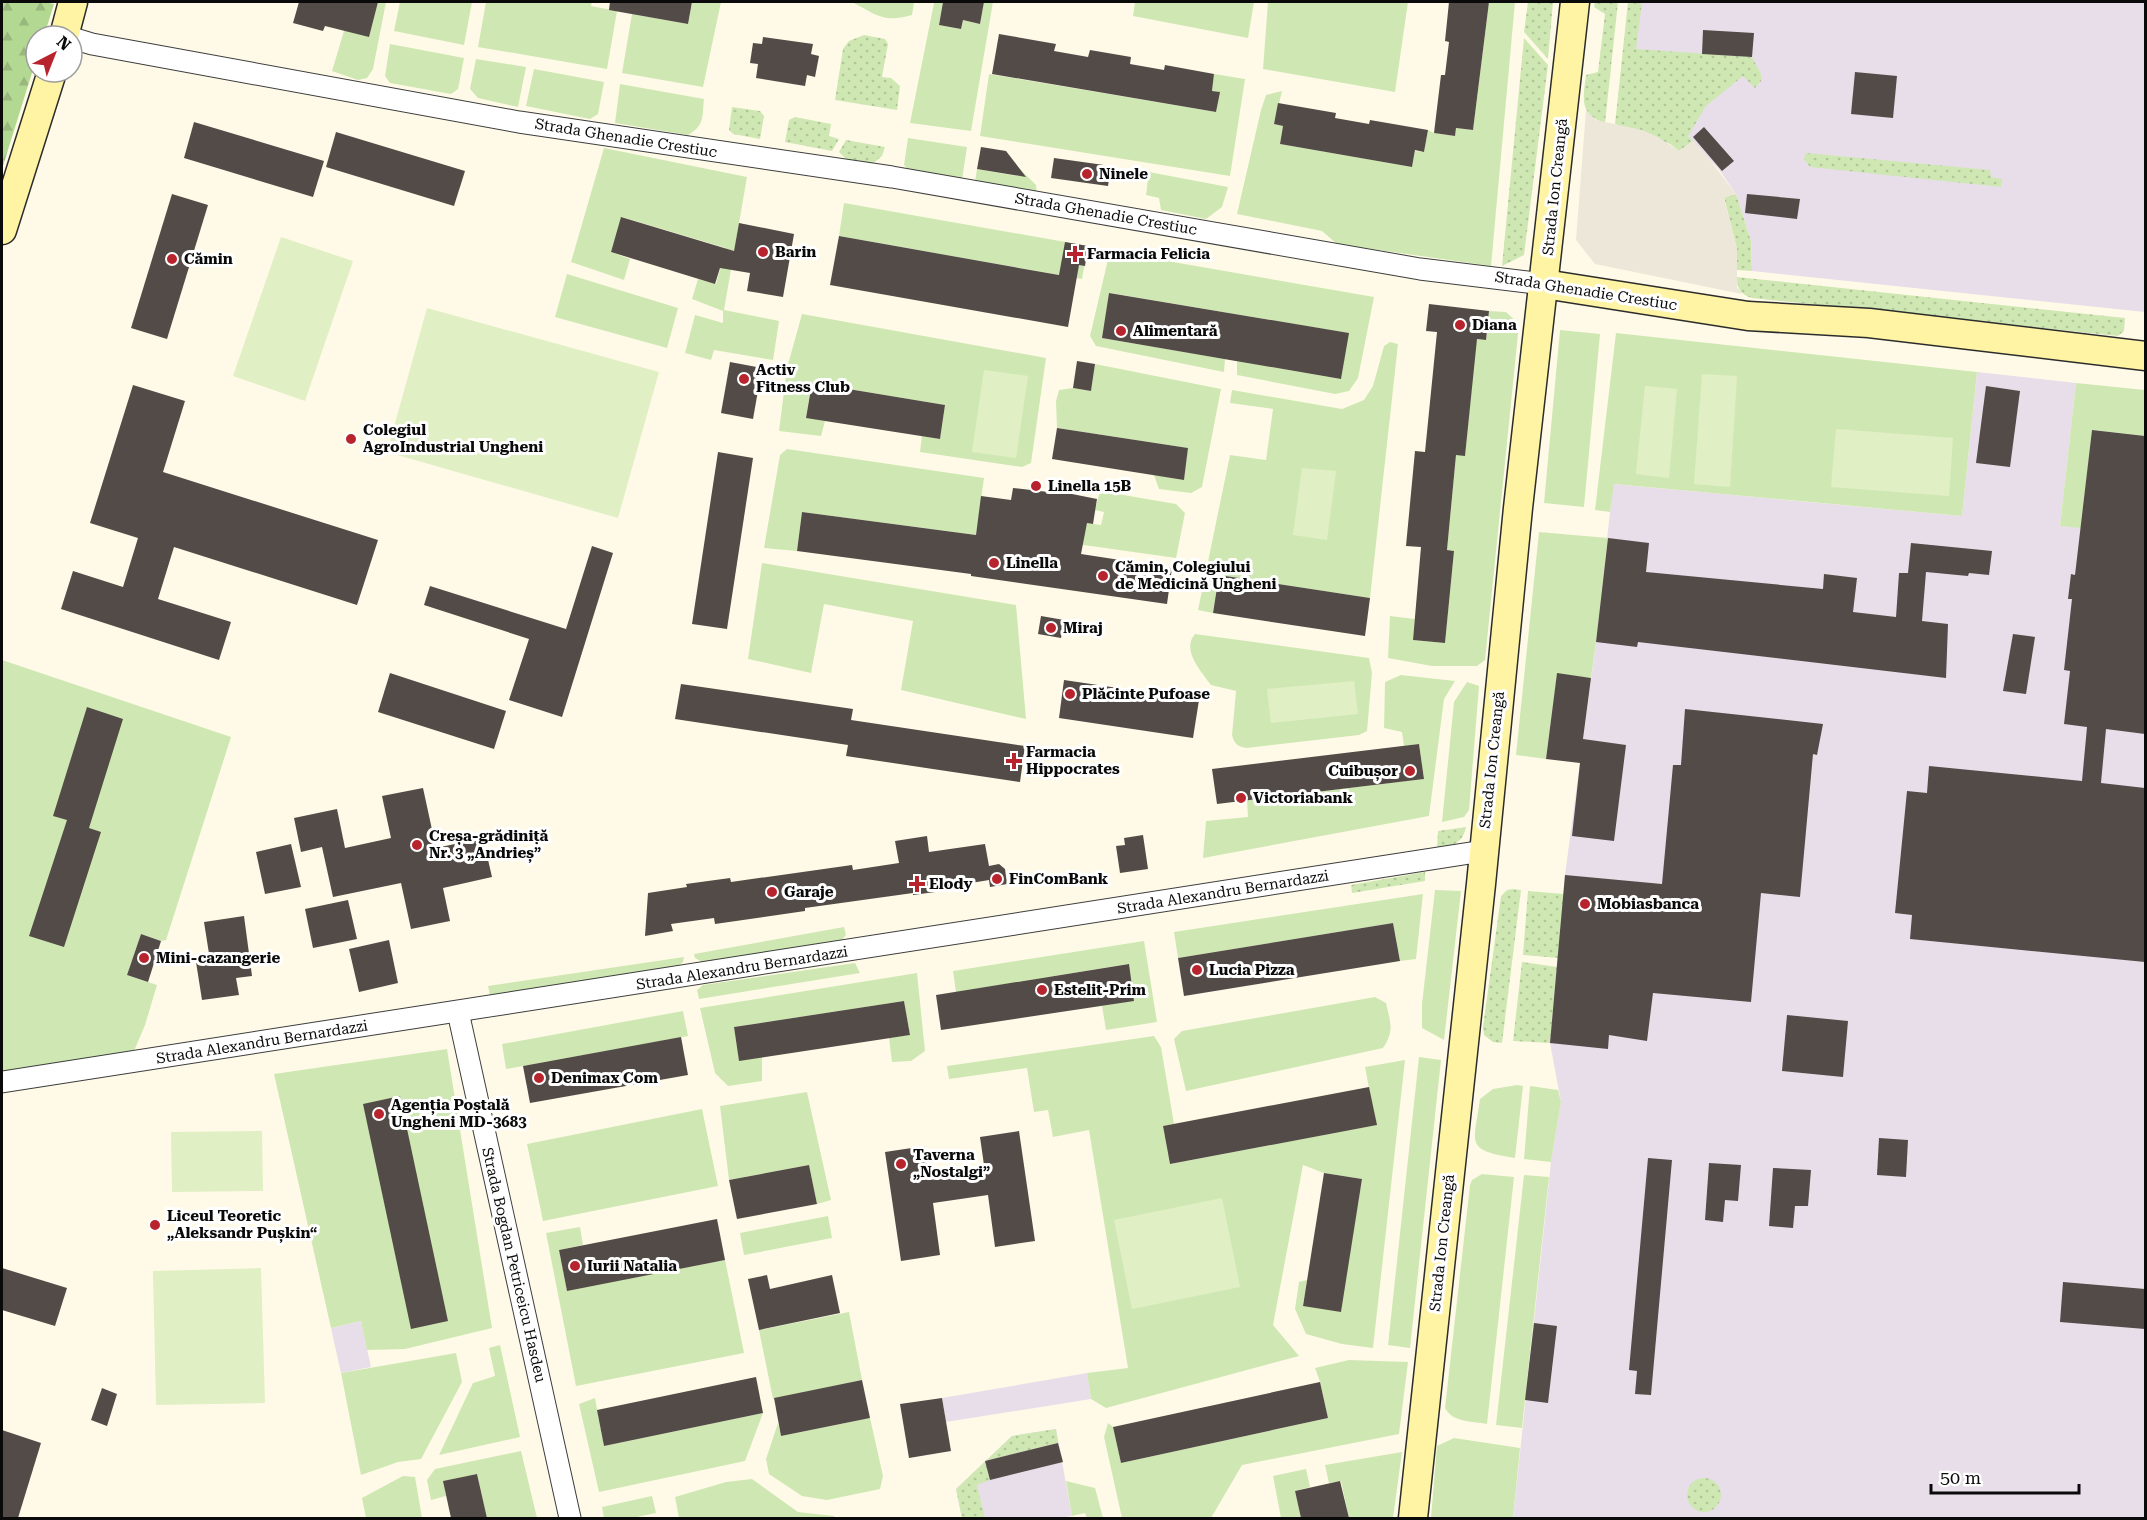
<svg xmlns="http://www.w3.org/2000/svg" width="2147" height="1520" font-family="'Roboto Serif',serif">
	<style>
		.industrial { fill: #e8deea }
		.grass { fill: url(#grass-dots) }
		.forest { fill: url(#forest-firs) }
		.garden { fill: #cfe8b3 }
		.pitch { fill: #e1efc4 }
		.plaza { fill: #ece7d9 }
		.building { fill: #534b47 }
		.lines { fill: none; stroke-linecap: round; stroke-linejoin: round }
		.street-casing { stroke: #3d3d3d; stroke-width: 23 }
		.secondary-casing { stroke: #2c2c2c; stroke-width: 31 }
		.street { stroke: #fff; stroke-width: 21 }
		.secondary { stroke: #fff4a3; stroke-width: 28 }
		.poi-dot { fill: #b8242d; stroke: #fff; stroke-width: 2 }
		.labels { text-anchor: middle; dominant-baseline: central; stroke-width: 6; stroke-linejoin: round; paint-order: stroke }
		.street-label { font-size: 15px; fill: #0a0a0a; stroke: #fff }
		.poi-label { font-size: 15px; font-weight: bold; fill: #0a0a0a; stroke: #fff; text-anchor: start }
	</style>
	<defs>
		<pattern id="grass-dots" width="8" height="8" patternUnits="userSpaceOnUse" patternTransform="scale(1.5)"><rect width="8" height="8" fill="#cfe8b3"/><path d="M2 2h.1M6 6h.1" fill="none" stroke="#b0c699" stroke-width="1.8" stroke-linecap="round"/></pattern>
		<pattern id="forest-firs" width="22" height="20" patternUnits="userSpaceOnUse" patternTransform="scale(1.5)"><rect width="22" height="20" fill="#b2d892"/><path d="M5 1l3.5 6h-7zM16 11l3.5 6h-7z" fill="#98b87d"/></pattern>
	</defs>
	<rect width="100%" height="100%" fill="#fffae7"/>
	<g class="industrial">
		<polygon points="1628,2 2145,2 2145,312 1752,271 1751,241 1736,194 1720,171 1688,136 1641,113"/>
		<polygon points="1977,372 2076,383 2060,526 2081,527 2092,430 2145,436 2145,1518 1513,1518 1551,1162 1561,1102 1550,1043 1565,875 1596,642 1613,484 1962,516"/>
		<polygon points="361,1321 371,1367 341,1373 331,1328"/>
		<polygon points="1087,1373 1091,1399 946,1422 942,1398"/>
		<polygon points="1056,1429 1072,1516 1059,1518 962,1518 956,1489 1012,1436"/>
	</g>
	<g class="grass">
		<polygon points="1528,2 1553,2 1548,59 1524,32"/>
		<path d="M1595,2H1618L1605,123C1579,115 1583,98 1586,75L1598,72L1605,14L1594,7Z"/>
		<polygon points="1628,2 1642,2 1636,49 1752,57 1761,74 1761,81 1755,88 1743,76 1706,106 1688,136 1693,141 1679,151 1670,144 1615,124"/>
		<polygon points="864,35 885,39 888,44 882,77 891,78 900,86 897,110 835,100 843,49 849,41"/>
		<polygon points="1524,38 1548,65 1524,255 1502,266"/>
		<polygon points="732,107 760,111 764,116 760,139 733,134 729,130"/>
		<polygon points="795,117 831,124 829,136 839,139 832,151 785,142 789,120"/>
		<polygon points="846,140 885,147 882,156 871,165 850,163 839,152"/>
		<polygon points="1806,153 1990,170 1991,177 2002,179 2001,187 1810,167 1804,159"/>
		<polygon points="1736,194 1751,241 1752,271 1737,270 1737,249 1724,197"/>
		<path d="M1737,277L2125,318L2124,331L2118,336L1752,298C1740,294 1737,289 1737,277Z"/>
		<path d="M1466,827C1463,843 1451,847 1437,848L1438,831Z"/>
		<polygon points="1425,872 1425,881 1352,893 1351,885"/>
		<polygon points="1513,889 1521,890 1502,1043 1493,1042 1484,1035 1483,1027 1501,896 1507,890"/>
		<polygon points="1528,891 1564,894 1558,958 1523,955"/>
		<polygon points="1522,962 1557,967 1550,1043 1513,1041"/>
		<polygon points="1056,1429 1058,1443 985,1461 990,1480 977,1485 985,1518 962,1518 956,1489 1012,1436"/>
		<circle cx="1704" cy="1495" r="17"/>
	</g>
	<polygon class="forest" points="2,2 45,2 54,4 44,36 36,36 36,60 2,169"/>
	<g class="garden">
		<polygon points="374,2 386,2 373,69 367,78 358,80 332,71 344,31 377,2"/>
		<polygon points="400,2 472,2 464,45 394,31"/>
		<polygon points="486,2 563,2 575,3 575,2 592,2 591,6 617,11 607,69 478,47"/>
		<polygon points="692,2 721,2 703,87 622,73 632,14 688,24"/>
		<path d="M852,2H914L912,15C883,23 877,15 852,2Z"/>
		<polygon points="943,2 939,25 961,29 963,20 980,24 984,2 993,2 971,131 910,123 934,3"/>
		<polygon points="1135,2 1254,2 1248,38 1133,16"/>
		<polygon points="1268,2 1408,2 1395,92 1263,69"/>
		<polygon points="1489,2 1515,2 1491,266 1337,244 1322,231 1237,214 1261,110 1266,95 1282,91 1274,124 1283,126 1280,144 1412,167 1415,151 1424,152 1428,130 1434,133 1455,136 1456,128 1473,130"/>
		<polygon points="390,44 464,58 458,89 451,94 390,83 385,76"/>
		<polygon points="476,59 526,67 518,107 478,98 470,89"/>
		<polygon points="534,69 604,82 598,114 590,119 526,106"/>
		<polygon points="989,74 1216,112 1219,92 1212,91 1214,74 1245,79 1230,176 980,136"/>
		<path d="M620,84L704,99C702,117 705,125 688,135L615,123Z"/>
		<polygon points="908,138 967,147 962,180 910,172 904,165"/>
		<polygon points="604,148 747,177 724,310 779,321 773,360 714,350 711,360 685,353 695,315 723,323 723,311 692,299 698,279 716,284 726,248 622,217 611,252 630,259 624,280 571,262"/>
		<polygon points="1019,168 1036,185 1037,193 975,182 977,169 1017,176"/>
		<polygon points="1149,172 1228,187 1222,207 1206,219 1161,210 1159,198 1146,195"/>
		<polygon points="844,203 1088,246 1082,279 839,236"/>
		<polygon points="1110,251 1374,297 1358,378 1349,391 1335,394 1237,375 1237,361 1341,379 1348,333 1110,293 1102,338 1225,359 1224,372 1096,346 1090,336"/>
		<polygon points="567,274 678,308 667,348 555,317"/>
		<polygon points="1489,311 1506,312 1519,324 1485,660 1477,666 1432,666 1388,658 1390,616 1415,619 1413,640 1445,643 1454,551 1447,550 1456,455 1465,455 1474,363 1466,338 1486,340"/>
		<polygon points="802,314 1046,358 1031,463 1022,467 920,452 922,436 940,439 945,405 812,383 806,417 825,421 821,436 779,431 787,368"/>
		<polygon points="1560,330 1600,334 1584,507 1544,503"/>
		<polygon points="1616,333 1977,372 1962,516 1614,484 1610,512 1595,510"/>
		<polygon points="1390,342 1398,344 1370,598 1219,575 1213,613 1198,610 1230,455 1266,460 1273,409 1230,403 1232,390 1342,409 1364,400 1373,386 1384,346"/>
		<polygon points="1095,364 1221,389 1202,487 1191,493 1159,489 1154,475 1184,479 1188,448 1057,428 1056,401 1059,390 1073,388 1091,391"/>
		<polygon points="2076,383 2145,390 2145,436 2092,430 2081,528 2060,526"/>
		<polygon points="787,449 984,478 976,535 802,512 797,551 764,548 780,455"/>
		<polygon points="1100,491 1176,504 1185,513 1176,558 1041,539 1085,531 1087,523 1101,525 1104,512 1095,510"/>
		<polygon points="1539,532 1608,538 1596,642 1591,678 1557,674 1546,759 1516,755"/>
		<polygon points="762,563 1016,605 1026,719 901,690 913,621 824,604 811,673 748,659"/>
		<path d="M1195,634L1369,658L1372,673L1367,731L1359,735L1247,748C1238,747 1234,744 1232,735L1236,691L1211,685C1201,671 1181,650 1195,634Z"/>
		<polygon points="2,660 231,737 166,940 162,941 141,934 127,975 157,985 145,1025 134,1051 2,1071"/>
		<polygon points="1401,675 1455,681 1444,699 1429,816 1203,858 1206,821 1248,817 1247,800 1424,779 1419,744 1404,746 1402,732 1384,728 1385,682"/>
		<polygon points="1467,682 1479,686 1469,810 1464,817 1442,822 1454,702"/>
		<polygon points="1435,890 1461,891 1444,1040 1422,1028 1422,1004"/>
		<polygon points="1423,894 1416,959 1400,961 1393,923 1178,958 1174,932"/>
		<polygon points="844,927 846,935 840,942 704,963 695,958 694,954"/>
		<polygon points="1144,941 1157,1022 1106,1030 1102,1006 1134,1000 1128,964 956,992 953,971"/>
		<polygon points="684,957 683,962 676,968 490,996 488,986"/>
		<polygon points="855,963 860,973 699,999 697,990 703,985"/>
		<polygon points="917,973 925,1051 911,1061 892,1062 889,1038 910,1035 904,1001 734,1027 739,1060 762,1057 762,1081 728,1086 715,1073 700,1008"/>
		<path d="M1375,997L1386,1003C1390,1021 1395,1031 1383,1048L1186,1091L1174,1039L1182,1031Z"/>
		<polygon points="683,1011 688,1036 506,1069 502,1044"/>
		<polygon points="1154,1036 1161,1047 1174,1124 1163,1126 1170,1164 1376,1125 1365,1067 1405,1060 1373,1348 1342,1344 1306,1334 1295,1309 1299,1282 1307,1280 1303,1305 1340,1311 1362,1179 1324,1173 1303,1165 1273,1325 1299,1356 1106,1408 1091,1399 1087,1373 1128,1368 1089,1130 1053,1137 1048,1110 1034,1112 1027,1068 949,1079 947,1066"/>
		<polygon points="447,1049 492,1328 405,1349 367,1350 361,1321 331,1328 274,1074"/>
		<polygon points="1419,1057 1441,1060 1410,1348 1388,1345"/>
		<path d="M1517,1085L1523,1086L1515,1158C1464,1150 1474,1144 1480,1099L1493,1089Z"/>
		<polygon points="1530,1086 1558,1090 1561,1102 1551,1162 1524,1159"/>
		<polygon points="807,1092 831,1200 817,1204 809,1165 729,1180 720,1106"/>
		<polygon points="702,1109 718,1186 543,1221 527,1144"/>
		<path d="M1482,1174L1514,1177L1487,1424C1472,1421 1453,1423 1445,1408L1470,1185L1472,1180Z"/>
		<polygon points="1524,1175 1549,1177 1522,1428 1496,1425"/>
		<polygon points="828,1216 832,1238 744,1255 740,1233"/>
		<polygon points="580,1227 583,1245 559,1250 567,1290 725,1260 744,1353 576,1386 546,1233"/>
		<polygon points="849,1312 862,1380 773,1399 759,1330"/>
		<polygon points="500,1345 520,1437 439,1455 473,1383 495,1376 489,1348"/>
		<polygon points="456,1353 462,1382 421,1459 398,1462 361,1475 341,1373"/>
		<polygon points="1349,1360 1408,1362 1399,1434 1242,1465 1211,1518 1122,1518 1104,1437 1108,1423 1113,1427 1121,1463 1328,1418 1320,1382 1315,1368"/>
		<polygon points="595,1398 604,1446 763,1413 745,1461 599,1492 579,1404"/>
		<polygon points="870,1418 883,1476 880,1489 827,1500 802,1496 769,1474 766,1459 778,1423 781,1436"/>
		<polygon points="1454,1438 1520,1448 1513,1518 1431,1518 1437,1446"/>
		<polygon points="521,1451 537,1518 487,1518 477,1474 444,1481 446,1496 431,1500 427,1480 435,1469"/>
		<polygon points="1402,1452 1393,1518 1349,1518 1341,1481 1329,1483 1325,1465"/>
		<polygon points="1306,1469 1310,1487 1295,1491 1301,1518 1281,1518 1273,1476"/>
		<polygon points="403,1476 415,1477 422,1518 366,1518 362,1498"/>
		<polygon points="752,1479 798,1512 834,1516 835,1518 679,1518 675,1497 726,1482"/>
		<polygon points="1066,1481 1095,1488 1103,1518 1087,1518 1085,1513 1072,1516"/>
		<polygon points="652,1496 656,1513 632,1518 604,1518 602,1507"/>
	</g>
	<g class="pitch">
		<polygon points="281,237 353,261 305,401 233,376"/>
		<polygon points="427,308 659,372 618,518 387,452"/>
		<polygon points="984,370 1028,376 1016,458 972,452"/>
		<polygon points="1702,374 1737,376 1730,487 1694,484"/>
		<polygon points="1645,386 1677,389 1669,478 1636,474"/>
		<polygon points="1836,429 1953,438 1949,496 1831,487"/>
		<polygon points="1302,468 1336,471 1327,540 1293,535"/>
		<polygon points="1354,681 1358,714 1271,723 1267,689"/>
		<polygon points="262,1131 263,1191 172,1192 171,1132"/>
		<polygon points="1222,1198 1240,1287 1132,1309 1114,1220"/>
		<polygon points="261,1268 265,1403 156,1405 153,1271"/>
	</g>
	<polygon class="plaza" points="1586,110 1596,120 1642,130 1658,137 1679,151 1693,141 1702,150 1736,194 1724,198 1737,249 1737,287 1742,294 1595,264 1576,240"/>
	<g class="building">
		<polygon points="299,2 378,2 369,37 325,26 323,31 293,23"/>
		<polygon points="610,2 692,2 688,24 609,10"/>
		<polygon points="943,2 984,2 980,24 963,20 961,29 939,25"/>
		<polygon points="1449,2 1489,2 1473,130 1456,128 1455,136 1434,133 1441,75 1445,75 1449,42 1445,41"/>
		<polygon points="1703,30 1754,33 1752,57 1702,54"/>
		<polygon points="999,34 1056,44 1054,51 1088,57 1090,50 1131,57 1130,64 1164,70 1165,65 1214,74 1212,91 1220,92 1216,112 992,74"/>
		<polygon points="763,37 813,44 811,54 819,56 815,77 807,75 805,86 756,78 758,64 750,63 753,43 762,44"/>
		<polygon points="1855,72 1897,76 1893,118 1851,114"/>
		<polygon points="1278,103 1336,113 1335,118 1369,124 1370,120 1428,130 1424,152 1415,150 1412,167 1280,144 1283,126 1274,124"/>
		<polygon points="194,122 324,161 313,197 184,158"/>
		<polygon points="1704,127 1734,161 1722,171 1693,137"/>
		<polygon points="336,132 465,171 454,206 326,167"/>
		<polygon points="981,147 1006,151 1026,177 977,169"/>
		<polygon points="1054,158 1111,166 1108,186 1051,178"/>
		<polygon points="172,194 208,205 167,339 131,328"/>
		<polygon points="1747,194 1800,199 1797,219 1745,213"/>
		<polygon points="621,217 734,251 739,223 794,234 783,297 747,291 750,273 720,268 715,284 611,252"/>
		<polygon points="839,236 1059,275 1065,242 1088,246 1085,266 1079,265 1068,327 830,285"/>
		<polygon points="1109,293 1349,333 1341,379 1102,338"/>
		<polygon points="1429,304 1489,311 1486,340 1477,339 1465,456 1456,455 1447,550 1454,551 1445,643 1413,640 1421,547 1406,546 1415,451 1425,452 1437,332 1426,331"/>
		<polygon points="1077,361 1095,364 1091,391 1073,388"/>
		<polygon points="730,362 762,368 753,419 721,413"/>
		<polygon points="812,383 945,405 940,439 806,418"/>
		<polygon points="133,385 185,401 163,472 378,540 357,605 174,547 158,599 231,622 219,660 61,609 73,571 123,587 138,538 90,523"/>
		<polygon points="1986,386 2020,391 2010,467 1976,463"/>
		<polygon points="1057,428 1188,448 1184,480 1052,459"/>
		<polygon points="2092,430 2145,436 2145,734 2106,729 2101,783 2145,788 2145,962 1910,939 1912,915 1895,913 1907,791 1927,793 1929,766 2082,781 2087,727 2064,724 2070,671 2064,670 2072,599 2068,599 2071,574 2075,575"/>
		<polygon points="718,452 753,458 727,629 692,624"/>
		<polygon points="1013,488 1057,493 1057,491 1097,499 1093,524 1087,523 1081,554 1172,568 1167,604 971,576 971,574 797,551 802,512 976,535 981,496 1011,500"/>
		<polygon points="1608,538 1649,543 1646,572 1823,589 1824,574 1857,578 1853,612 1896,617 1899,573 1908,573 1911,543 1992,551 1989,575 1969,573 1968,576 1926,572 1922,621 1948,624 1946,678 1638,642 1637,647 1596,642"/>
		<polygon points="592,546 613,553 562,717 509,700 529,639 424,605 430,586 566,629"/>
		<polygon points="1219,575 1370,598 1365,636 1213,613"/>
		<polygon points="1041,616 1064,620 1061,638 1038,634"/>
		<polygon points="2013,634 2035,637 2026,694 2003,691"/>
		<polygon points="390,673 506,711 494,749 378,712"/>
		<polygon points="1557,673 1591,678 1583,739 1626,745 1614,841 1572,836 1580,763 1546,759"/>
		<polygon points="1064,680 1199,700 1193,738 1059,718"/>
		<polygon points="681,684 853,709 851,720 1025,746 1020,782 846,756 848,745 675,719"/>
		<polygon points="87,707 123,719 89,828 101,832 64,947 29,936 67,820 53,816"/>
		<polygon points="1685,709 1823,724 1817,755 1813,754 1800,897 1761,893 1751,1002 1653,993 1647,1041 1609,1035 1608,1049 1550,1043 1565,875 1662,884 1673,765 1681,765"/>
		<polygon points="1419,744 1424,779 1217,804 1212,769"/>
		<polygon points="423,788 436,848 483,838 492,877 443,888 450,921 411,929 401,883 333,897 322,847 301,852 294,818 337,809 345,848 391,838 382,796"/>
		<polygon points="1143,835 1148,869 1120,873 1116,846 1125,845 1124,838"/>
		<polygon points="927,836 929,852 985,844 989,866 999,864 1005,869 1007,884 990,887 989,880 935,889 935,892 913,895 913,893 805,908 805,911 715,924 714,918 671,924 673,931 645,936 648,893 687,887 686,884 730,878 731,882 852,865 853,870 899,863 895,841"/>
		<polygon points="291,844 301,887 265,894 256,852"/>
		<polygon points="348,900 357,939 313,948 305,909"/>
		<polygon points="244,916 252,976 236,978 239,995 202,1000 196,962 210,960 204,922"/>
		<polygon points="1393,923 1400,961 1184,996 1178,958"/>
		<polygon points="141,934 161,941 148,982 127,975"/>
		<polygon points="389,940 398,983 359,992 349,949"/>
		<polygon points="1129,964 1134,1001 941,1030 936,995"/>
		<polygon points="904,1001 910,1035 739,1061 734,1027"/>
		<polygon points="1787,1015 1848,1021 1843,1077 1782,1071"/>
		<polygon points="681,1037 688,1075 530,1103 523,1066"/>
		<polygon points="1369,1087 1377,1125 1170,1164 1163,1126"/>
		<polygon points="400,1096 448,1321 411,1329 363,1104"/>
		<polygon points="1019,1131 1035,1241 995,1247 988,1195 933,1203 940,1255 901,1261 885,1152 925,1146 930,1179 985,1172 980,1137"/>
		<polygon points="1879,1138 1908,1140 1906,1177 1877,1175"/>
		<polygon points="1648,1158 1672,1160 1651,1395 1635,1394 1637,1371 1629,1370"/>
		<polygon points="1709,1163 1741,1165 1738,1201 1725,1200 1723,1222 1705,1220"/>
		<polygon points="809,1165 817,1204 737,1219 729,1180"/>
		<polygon points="1773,1168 1811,1170 1808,1206 1795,1206 1793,1228 1769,1226"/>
		<polygon points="1324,1173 1362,1179 1341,1312 1303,1306"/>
		<polygon points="717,1219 725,1260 567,1291 559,1250"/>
		<polygon points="2,1268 67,1288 55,1326 2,1310"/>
		<polygon points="767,1275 770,1289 832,1275 840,1313 759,1330 748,1279"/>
		<polygon points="2063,1282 2145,1289 2145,1329 2060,1322"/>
		<polygon points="1534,1323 1557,1326 1548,1403 1525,1400"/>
		<polygon points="756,1377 763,1413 604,1446 597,1410"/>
		<polygon points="862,1380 870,1418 781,1436 774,1398"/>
		<polygon points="1320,1382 1328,1418 1121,1463 1113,1427"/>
		<polygon points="102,1388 117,1394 107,1426 91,1420"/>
		<polygon points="942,1398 951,1451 909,1458 900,1404"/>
		<polygon points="2,1430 41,1443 18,1518 2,1518"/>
		<polygon points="1058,1443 1063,1462 990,1480 985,1461"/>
		<polygon points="477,1474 487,1518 451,1518 443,1481"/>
		<polygon points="1340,1481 1349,1518 1301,1518 1295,1491"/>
	</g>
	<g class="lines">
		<defs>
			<g id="street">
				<polyline points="72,38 92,44 519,122 892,177 1420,269 1544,284"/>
				<polyline points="458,1012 570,1518"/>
				<polyline points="2,1082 1483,851"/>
			</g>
			<g id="secondary">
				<polyline points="64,36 73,2"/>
				<polyline points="2,230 52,72"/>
				<polyline points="1544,284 1748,316 1869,323 2146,356"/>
				<polyline points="1413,1518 1481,884 1518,508 1575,2"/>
			</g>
		</defs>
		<use href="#street" class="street-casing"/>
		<use href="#secondary" class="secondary-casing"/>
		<use href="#street" class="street"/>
		<use href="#secondary" class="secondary"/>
	</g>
	<g class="poi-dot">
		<circle cx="1087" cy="174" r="6"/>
		<circle cx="763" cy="252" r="6"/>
		<path d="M1072 245h6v6h6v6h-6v6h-6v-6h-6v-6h6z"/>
		<circle cx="172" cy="259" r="6"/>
		<circle cx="1460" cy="325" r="6"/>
		<circle cx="1121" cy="331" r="6"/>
		<circle cx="744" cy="379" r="6"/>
		<circle cx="351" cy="439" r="6"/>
		<circle cx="1036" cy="486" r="6"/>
		<circle cx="994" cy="563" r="6"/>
		<circle cx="1103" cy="576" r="6"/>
		<circle cx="1051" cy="628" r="6"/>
		<circle cx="1070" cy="694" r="6"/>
		<path d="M1011 752h6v6h6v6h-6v6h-6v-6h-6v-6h6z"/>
		<circle cx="1410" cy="771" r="6"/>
		<circle cx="1241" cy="798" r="6"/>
		<circle cx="417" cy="845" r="6"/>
		<circle cx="997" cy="879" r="6"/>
		<path d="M914 875h6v6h6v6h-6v6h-6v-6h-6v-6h6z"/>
		<circle cx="772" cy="892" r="6"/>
		<circle cx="1585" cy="904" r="6"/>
		<circle cx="144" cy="958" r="6"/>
		<circle cx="1197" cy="970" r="6"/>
		<circle cx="1042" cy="990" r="6"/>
		<circle cx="539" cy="1078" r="6"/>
		<circle cx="379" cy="1114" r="6"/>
		<circle cx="901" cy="1164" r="6"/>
		<circle cx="155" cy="1225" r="6"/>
		<circle cx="575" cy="1266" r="6"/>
	</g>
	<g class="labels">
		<g class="street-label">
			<text transform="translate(626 138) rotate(9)">Strada Ghenadie Crestiuc</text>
			<text transform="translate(1555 187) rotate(-84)">Strada Ion Creangă</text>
			<text transform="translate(1106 214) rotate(10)">Strada Ghenadie Crestiuc</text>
			<text transform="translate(1586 291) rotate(9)">Strada Ghenadie Crestiuc</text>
			<text transform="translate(1492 760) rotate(-84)">Strada Ion Creangă</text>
			<text transform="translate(1223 892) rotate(-9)">Strada Alexandru Bernardazzi</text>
			<text transform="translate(742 968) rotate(-9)">Strada Alexandru Bernardazzi</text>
			<text transform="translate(262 1042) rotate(-9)">Strada Alexandru Bernardazzi</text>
			<text transform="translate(1442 1243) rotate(-84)">Strada Ion Creangă</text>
			<text transform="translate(514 1265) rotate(77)">Strada Bogdan Petriceicu Hasdeu</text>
		</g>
		<g class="poi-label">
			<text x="1099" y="174">Ninele</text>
			<text x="775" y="252">Barin</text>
			<text x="1087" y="254">Farmacia Felicia</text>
			<text x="184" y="259">Cămin</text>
			<text x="1472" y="325">Diana</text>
			<text x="1133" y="331">Alimentară</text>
			<text x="756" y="370">Activ<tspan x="756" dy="17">Fitness Club</tspan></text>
			<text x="363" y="430">Colegiul<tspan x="363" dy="17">AgroIndustrial Ungheni</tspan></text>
			<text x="1048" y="486">Linella 15B</text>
			<text x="1006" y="563">Linella</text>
			<text x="1115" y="567">Cămin, Colegiului<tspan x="1115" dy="17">de Medicină Ungheni</tspan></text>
			<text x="1063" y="628">Miraj</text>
			<text x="1082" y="694">Plăcinte Pufoase</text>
			<text x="1026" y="752">Farmacia<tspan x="1026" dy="17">Hippocrates</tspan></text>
			<text x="1398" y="771" text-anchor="end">Cuibușor</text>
			<text x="1253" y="798">Victoriabank</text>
			<text x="429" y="836">Creșa-grădiniță<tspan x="429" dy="17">Nr. 3 „Andrieș”</tspan></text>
			<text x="1009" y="879">FinComBank</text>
			<text x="929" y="884">Elody</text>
			<text x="784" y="892">Garaje</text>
			<text x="1597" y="904">Mobiasbanca</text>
			<text x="156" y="958">Mini-cazangerie</text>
			<text x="1209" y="970">Lucia Pizza</text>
			<text x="1054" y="990">Estelit-Prim</text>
			<text x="551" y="1078">Denimax Com</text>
			<text x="391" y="1105">Agenția Poștală<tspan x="391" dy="17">Ungheni MD-3683</tspan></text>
			<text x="913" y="1155">Taverna<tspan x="913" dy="17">„Nostalgi”</tspan></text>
			<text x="167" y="1216">Liceul Teoretic<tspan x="167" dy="17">„Aleksandr Pușkin“</tspan></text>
			<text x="587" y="1266">Iurii Natalia</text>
		</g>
	</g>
	<rect width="2147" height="1520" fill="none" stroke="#0a0a0a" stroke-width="6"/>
	<g transform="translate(54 54) rotate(42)"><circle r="28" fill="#ffffff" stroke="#9d9d9d" stroke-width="1.5"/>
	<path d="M0-4.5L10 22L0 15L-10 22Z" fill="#b8242d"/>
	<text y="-9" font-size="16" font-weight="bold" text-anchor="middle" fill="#0a0a0a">N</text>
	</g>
	<path d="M1931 1484v9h148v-9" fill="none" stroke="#0a0a0a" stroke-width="3"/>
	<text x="1940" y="1484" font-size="18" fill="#0a0a0a" stroke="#ffffff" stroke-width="4.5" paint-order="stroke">50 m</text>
</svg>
